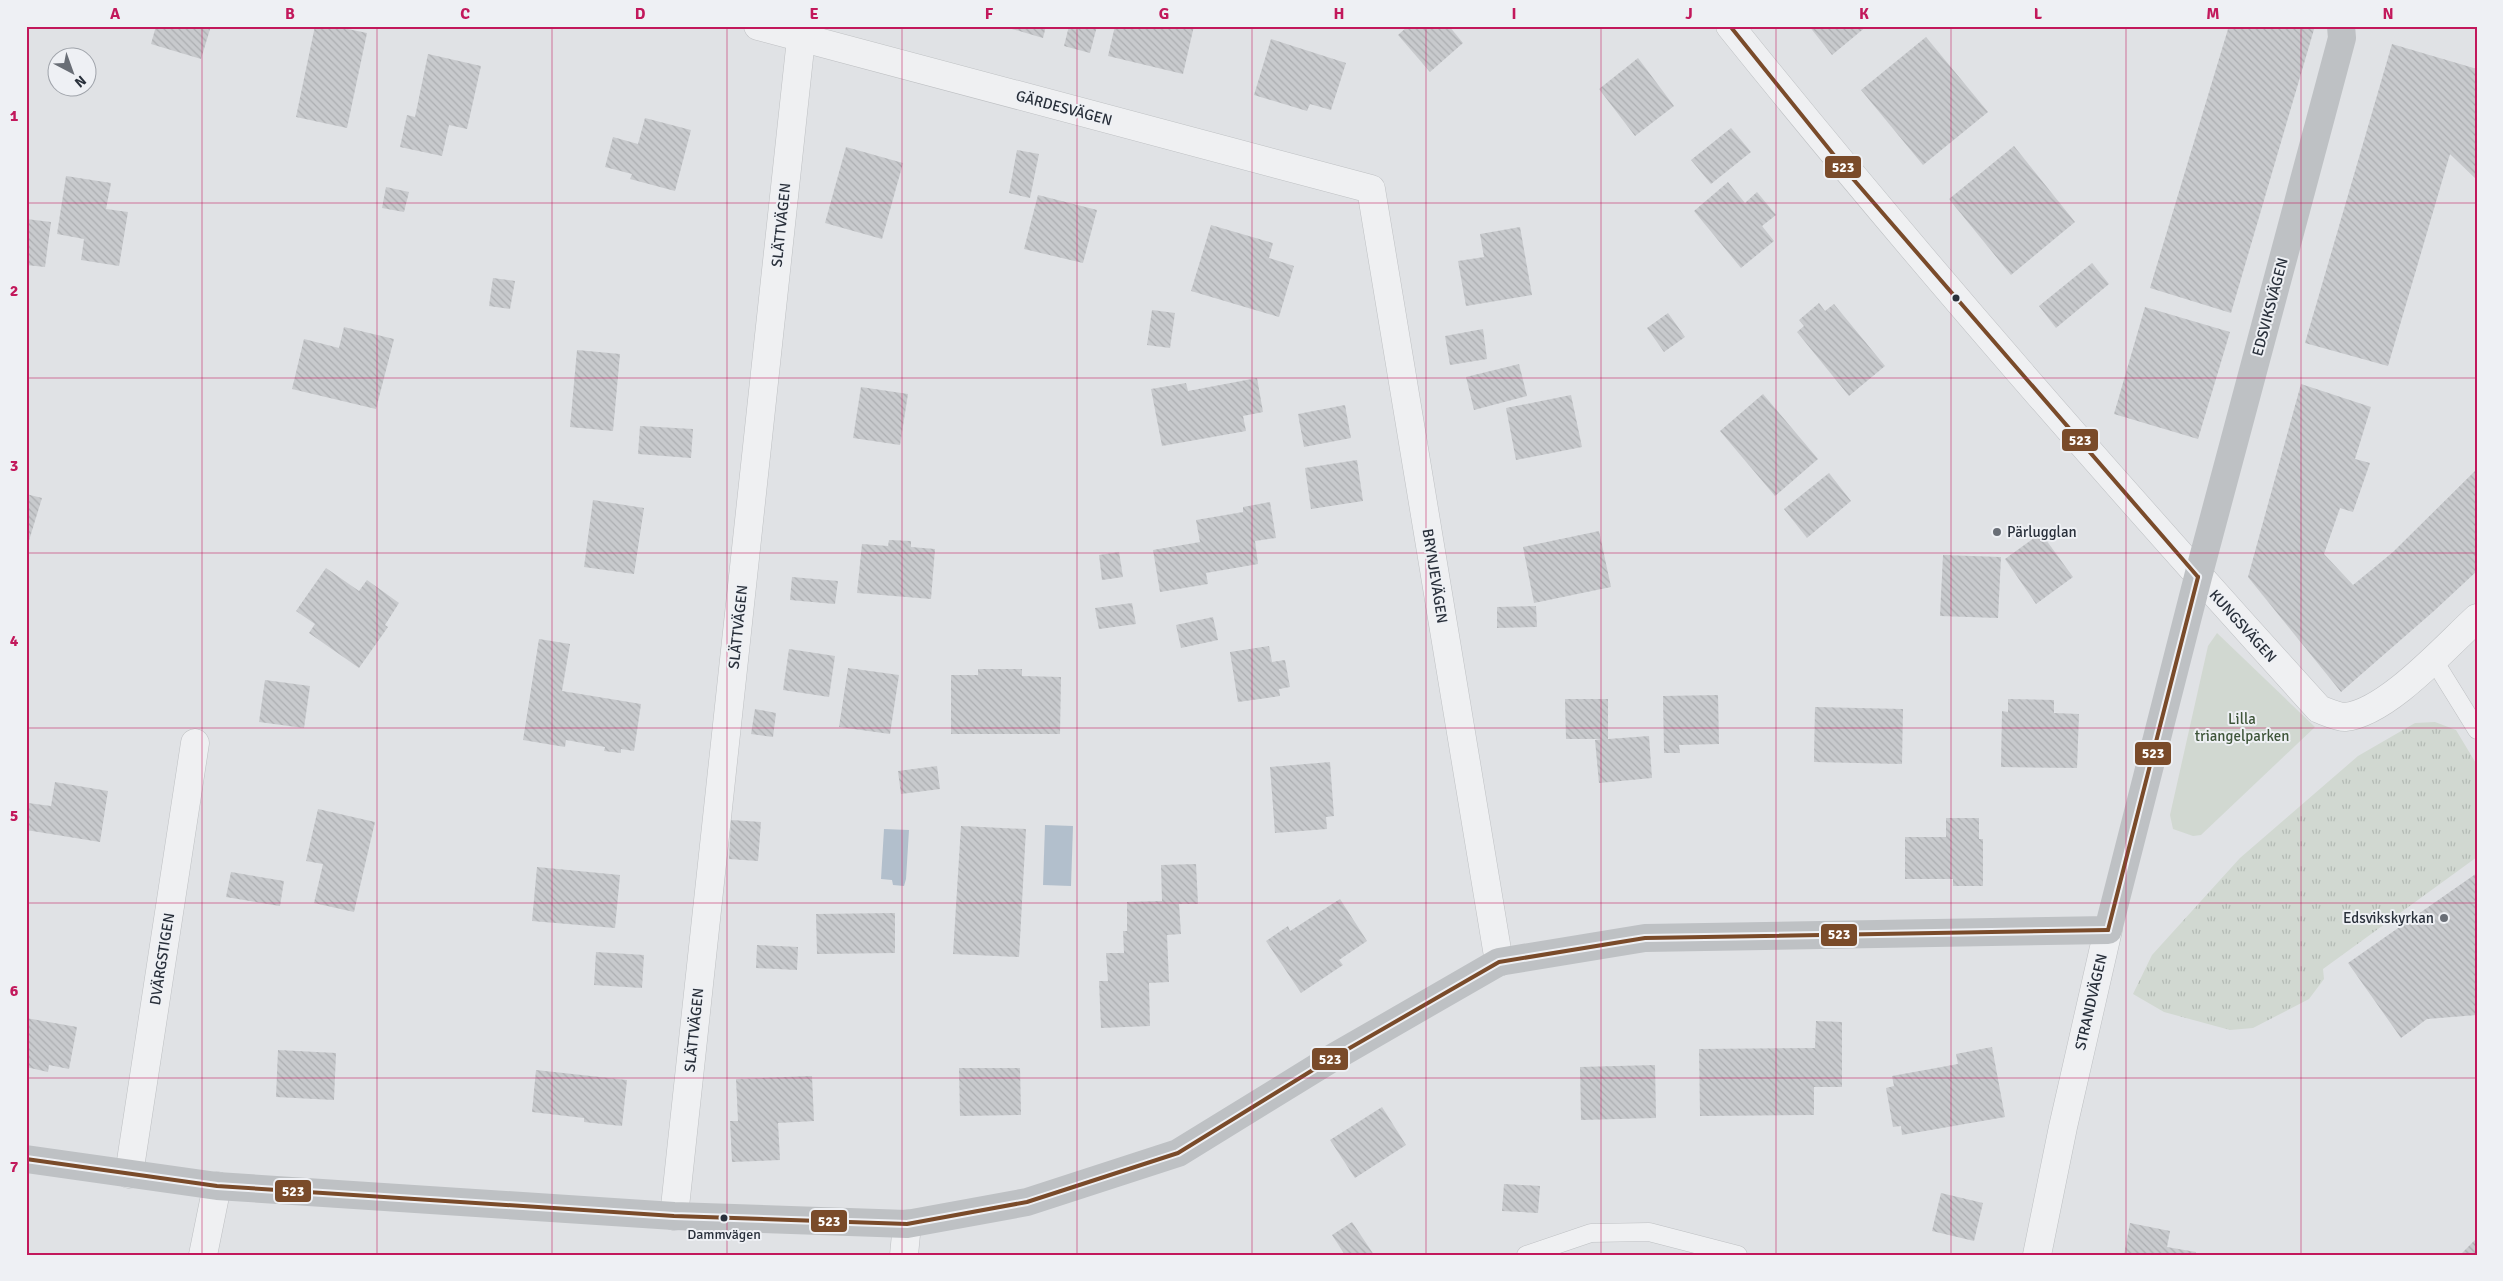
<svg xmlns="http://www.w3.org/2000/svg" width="2503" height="1281" font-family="Signika,sans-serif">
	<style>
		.grass { fill: url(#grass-tufts) }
		.park { fill: #d1d8d1 }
		.water { fill: #b2bfcc }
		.building { fill: url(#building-back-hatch) }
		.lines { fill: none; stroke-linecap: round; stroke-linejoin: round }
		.lane-casing { stroke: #bec0c3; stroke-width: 19 }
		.street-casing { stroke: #bec0c3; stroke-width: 29 }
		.lane { stroke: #eff0f2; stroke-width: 18 }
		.street { stroke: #eff0f2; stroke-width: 28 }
		.secondary { stroke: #bec1c4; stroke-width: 28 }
		.bus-1-casing { stroke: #eef0f4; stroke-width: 8 }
		.bus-1 { stroke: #7a4b2a; stroke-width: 4 }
		.grid { fill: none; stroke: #c2185b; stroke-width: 1; stroke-opacity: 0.55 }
		.bus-dot { fill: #29303b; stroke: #eef0f4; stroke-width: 2 }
		.poi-dot { fill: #696e76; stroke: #eef0f4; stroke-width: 2 }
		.labels { text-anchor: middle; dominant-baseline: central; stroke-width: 4; stroke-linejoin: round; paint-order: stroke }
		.bus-label { font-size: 14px; fill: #29303b; stroke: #eef0f4 }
		.street-label { font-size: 15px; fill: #29303b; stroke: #eef0f4 }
		.poi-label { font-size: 15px; fill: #29303b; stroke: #eef0f4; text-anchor: start }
		.park-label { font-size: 15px; fill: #3e5539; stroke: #eef0f4 }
		.line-badge { stroke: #eef0f4; stroke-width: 2 }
		.badge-label { font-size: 14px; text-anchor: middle; font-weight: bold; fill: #fff }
		.neatline { fill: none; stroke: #c2185b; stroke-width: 2 }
		.grid-label { font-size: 16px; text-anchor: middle; font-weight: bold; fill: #c2185b }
	</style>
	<defs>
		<pattern id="grass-tufts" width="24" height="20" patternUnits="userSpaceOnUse" patternTransform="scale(1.25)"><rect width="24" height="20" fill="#d1d8d1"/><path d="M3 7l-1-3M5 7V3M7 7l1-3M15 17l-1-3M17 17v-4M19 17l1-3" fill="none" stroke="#b3bab4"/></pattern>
		<pattern id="building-back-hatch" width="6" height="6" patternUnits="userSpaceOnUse" patternTransform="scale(1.25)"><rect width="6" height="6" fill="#c8cacd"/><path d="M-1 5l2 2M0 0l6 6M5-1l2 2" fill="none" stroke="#acaeb1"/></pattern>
	</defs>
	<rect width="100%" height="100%" fill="#e0e2e5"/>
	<polygon class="grass" points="2435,722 2456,730 2477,765 2477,857 2323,969 2324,979 2309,999 2253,1028 2230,1030 2164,1012 2133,994 2152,955 2240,858 2358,756 2415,723"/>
	<polygon class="park" points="2217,633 2315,727 2201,835 2193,836 2173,829 2170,815 2208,646"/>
	<g class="water">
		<polygon points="1045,825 1073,826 1071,886 1043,885"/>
		<polygon points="884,829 909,830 906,879 904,886 893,885 892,880 881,879"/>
	</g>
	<g class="building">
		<polygon points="156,26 211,26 201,59 151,44"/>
		<polygon points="315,26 333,26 367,33 347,128 296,117"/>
		<polygon points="1002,26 1046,26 1043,38"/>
		<polygon points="1069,26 1097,26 1090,53 1064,46"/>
		<polygon points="1115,26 1194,26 1183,74 1108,56"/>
		<polygon points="1408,26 1449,26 1463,43 1430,72 1398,35"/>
		<polygon points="1809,26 1867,26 1832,55"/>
		<polygon points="2223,26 2315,26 2231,313 2150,288 2228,29"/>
		<polygon points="1926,37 1988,112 1923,165 1861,90"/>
		<polygon points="1271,39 1346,63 1331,110 1310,104 1307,111 1254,95"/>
		<polygon points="2392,44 2477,69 2477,180 2450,154 2388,366 2305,343"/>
		<polygon points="428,54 481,66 467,129 449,125 442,156 400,147 407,115 415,117"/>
		<polygon points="1638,58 1674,106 1635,136 1599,89"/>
		<polygon points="645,118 691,130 675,191 630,179 632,174 605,167 613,137 638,144"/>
		<polygon points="1731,128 1751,152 1711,184 1691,160"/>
		<polygon points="2014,146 2075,222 2011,275 1949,199"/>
		<polygon points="846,147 903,163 882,239 825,223"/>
		<polygon points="1017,150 1039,154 1030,198 1009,193"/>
		<polygon points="66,176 111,183 106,209 128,212 119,266 81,260 84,239 57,234"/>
		<polygon points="1728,182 1745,203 1757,192 1776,215 1762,226 1774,241 1741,268 1694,211"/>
		<polygon points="386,187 409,192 404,212 382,208"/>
		<polygon points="1038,195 1097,210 1083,263 1024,249"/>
		<polygon points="26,219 51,222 45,267 26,265"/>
		<polygon points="1211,225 1273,243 1269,258 1294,266 1279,317 1191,291"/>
		<polygon points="1520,227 1532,295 1466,306 1458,261 1484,257 1480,234"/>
		<polygon points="2092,263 2109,284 2056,328 2039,306"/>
		<polygon points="493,278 515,281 510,309 489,306"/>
		<polygon points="1819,303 1825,311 1834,304 1885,366 1849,396 1797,332 1804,326 1799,320"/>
		<polygon points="2145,307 2230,332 2198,439 2114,414"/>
		<polygon points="1152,310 1175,313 1170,348 1147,345"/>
		<polygon points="1668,313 1685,337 1664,352 1647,328"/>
		<polygon points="344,327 394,339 376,409 292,389 304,339 339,348"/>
		<polygon points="1483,329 1487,359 1450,365 1445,336"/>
		<polygon points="577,350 620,354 613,431 570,427"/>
		<polygon points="1519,364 1527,396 1474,410 1466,377"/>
		<polygon points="1257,378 1263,412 1243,416 1246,431 1162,446 1151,389 1186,383 1188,391"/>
		<polygon points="2301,384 2371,407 2355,459 2370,463 2353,512 2340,508 2324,554 2353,585 2393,552 2477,469 2477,571 2434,611 2341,692 2248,577"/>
		<polygon points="861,387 908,394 900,445 853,438"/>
		<polygon points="1763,394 1818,459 1775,496 1720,431"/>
		<polygon points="1571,395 1582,447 1516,460 1506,408"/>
		<polygon points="1345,405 1351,438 1304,447 1298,414"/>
		<polygon points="640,426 693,429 691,458 638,454"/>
		<polygon points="1357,460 1363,501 1311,509 1305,468"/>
		<polygon points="1829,473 1851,501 1807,538 1784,509"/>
		<polygon points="26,494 42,498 27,547 26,547"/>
		<polygon points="593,500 644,508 634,574 584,567"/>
		<polygon points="1270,502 1276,538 1255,541 1258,564 1206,573 1208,584 1160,592 1153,550 1200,542 1196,520 1243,512 1243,507"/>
		<polygon points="1599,531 1611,587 1534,603 1523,547"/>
		<polygon points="2041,533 2073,577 2036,604 2005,559"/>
		<polygon points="889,540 911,541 911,547 935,549 931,599 857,593 862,544 888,546"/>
		<polygon points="1119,552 1123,577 1102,580 1099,555"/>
		<polygon points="1943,555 2001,557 1998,618 1940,616"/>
		<polygon points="326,568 359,591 367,580 399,603 385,625 388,627 359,668 309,633 315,624 296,611"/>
		<polygon points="792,577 838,581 835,604 790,600"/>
		<polygon points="1132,603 1136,624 1099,629 1095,608"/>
		<polygon points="1536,606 1537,627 1497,628 1497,607"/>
		<polygon points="1213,617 1218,640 1181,648 1176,625"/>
		<polygon points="539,639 570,644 562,691 641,704 634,751 621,749 621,753 604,751 605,747 566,740 565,747 523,740"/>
		<polygon points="1269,646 1272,662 1285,660 1290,687 1279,689 1280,696 1238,702 1230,652"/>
		<polygon points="789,649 835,656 829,697 783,690"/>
		<polygon points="848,668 899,675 890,734 839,727"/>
		<polygon points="978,669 1022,669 1022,676 1061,677 1060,734 951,734 951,675 978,675"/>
		<polygon points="265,680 310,686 304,728 259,722"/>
		<polygon points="1718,695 1719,744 1679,745 1680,753 1664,753 1663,696"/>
		<polygon points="1565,699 1608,699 1608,739 1649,736 1652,778 1599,783 1595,740 1602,739 1566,739"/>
		<polygon points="2008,699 2054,700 2054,713 2079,714 2077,768 2001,767 2002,711 2008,712"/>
		<polygon points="1815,707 1903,709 1902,764 1814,762"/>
		<polygon points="755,709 776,713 773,737 751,734"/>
		<polygon points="1330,762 1334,816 1326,817 1327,829 1275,833 1270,767"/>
		<polygon points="937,766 940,789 901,794 898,771"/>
		<polygon points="55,782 108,791 100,842 26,830 28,803 51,806"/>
		<polygon points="318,809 375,822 354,912 314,903 323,864 306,861"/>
		<polygon points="1946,818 1979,818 1979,839 1983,839 1983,886 1953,886 1953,879 1905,879 1905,837 1946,837"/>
		<polygon points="731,820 761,822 758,861 729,859"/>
		<polygon points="961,826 1026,829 1019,957 953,954"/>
		<polygon points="1196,864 1198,904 1179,904 1181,934 1167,935 1169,982 1149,983 1150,1026 1101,1028 1099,981 1108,981 1106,953 1124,953 1123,931 1127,931 1127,902 1162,901 1161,865"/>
		<polygon points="537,867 620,875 615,928 532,921"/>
		<polygon points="231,872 284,881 280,906 226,897"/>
		<polygon points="2477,873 2477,1015 2427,1019 2401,1038 2348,963"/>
		<polygon points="1340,899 1367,941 1339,960 1343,965 1301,993 1266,941 1288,926 1290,931"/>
		<polygon points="895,913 895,953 817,954 816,914"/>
		<polygon points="757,945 798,947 797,970 756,968"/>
		<polygon points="596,952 644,955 642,988 594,985"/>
		<polygon points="26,1018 77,1027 69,1069 49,1065 48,1072 26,1067"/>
		<polygon points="1816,1021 1842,1022 1842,1087 1814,1087 1814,1115 1700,1116 1699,1049 1815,1048"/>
		<polygon points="1992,1047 2005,1117 1902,1135 1901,1126 1893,1127 1886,1088 1894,1086 1892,1076 1958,1064 1956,1054"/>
		<polygon points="278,1050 336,1053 334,1100 276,1097"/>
		<polygon points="1655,1065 1656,1118 1581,1120 1580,1067"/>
		<polygon points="959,1068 1020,1068 1021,1115 960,1116"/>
		<polygon points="536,1070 627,1080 622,1126 584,1122 584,1118 532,1112"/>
		<polygon points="812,1076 814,1121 778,1123 780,1160 732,1162 730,1121 738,1121 736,1079"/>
		<polygon points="1382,1107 1406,1145 1355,1178 1330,1140"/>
		<polygon points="1504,1184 1540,1186 1538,1213 1502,1211"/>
		<polygon points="1941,1193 1983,1203 1974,1241 1932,1231"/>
		<polygon points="1352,1222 1374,1255 1345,1255 1332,1235"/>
		<polygon points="2130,1223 2170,1231 2167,1247 2196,1252 2196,1255 2124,1255"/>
		<polygon points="2477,1238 2477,1255 2460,1255"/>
	</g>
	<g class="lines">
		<defs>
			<g id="lane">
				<polyline points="2433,659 2477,730"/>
				<polyline points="1526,1255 1591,1233 1649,1232 1738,1255"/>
			</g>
			<g id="street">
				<polyline points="758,26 1371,189 1499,962"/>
				<path d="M1730,26C1919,261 2117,486 2319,709C2327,712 2338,717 2345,717C2387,713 2446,646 2477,618"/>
				<polyline points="129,1174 195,743"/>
				<polyline points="674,1216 801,39"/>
				<polyline points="203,1255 217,1186"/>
				<polyline points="904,1255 907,1224"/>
				<polyline points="2037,1255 2063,1127 2108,930"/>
			</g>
		</defs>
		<use href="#lane" class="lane-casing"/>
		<use href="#street" class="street-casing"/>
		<use href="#lane" class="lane"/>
		<use href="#street" class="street"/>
		<polyline class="secondary" points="26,1159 217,1186 674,1216 907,1224 1027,1202 1178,1153 1329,1060 1499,962 1645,938 2108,930 2198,577 2342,38 2341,26"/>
		<defs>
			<g id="bus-1">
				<polyline points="1730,26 1854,180 2198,577"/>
				<polyline points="2108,930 2198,577"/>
				<polyline points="26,1159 217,1186 674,1216 907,1224 1027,1202 1178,1153 1329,1060 1499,962 1645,938 2108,930"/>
			</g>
		</defs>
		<use href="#bus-1" class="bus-1-casing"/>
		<use href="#bus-1" class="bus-1"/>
	</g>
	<path class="grid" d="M202,26V1255M377,26V1255M552,26V1255M727,26V1255M902,26V1255M1077,26V1255M1252,26V1255M1426,26V1255M1601,26V1255M1776,26V1255M1951,26V1255M2126,26V1255M2301,26V1255M26,203H2477M26,378H2477M26,553H2477M26,728H2477M26,903H2477M26,1078H2477"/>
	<g class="bus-dot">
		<circle cx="1956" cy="298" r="4.5"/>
		<circle cx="724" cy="1218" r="4.5"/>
	</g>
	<g class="poi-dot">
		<circle cx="1997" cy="532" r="5"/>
		<circle cx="2444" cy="918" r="5"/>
	</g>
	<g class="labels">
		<g class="bus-label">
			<text x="724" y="1234">Dammvägen</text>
		</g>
		<g class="street-label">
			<text transform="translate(1064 108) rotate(15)">GÄRDESVÄGEN</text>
			<text transform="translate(781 225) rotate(-84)">SLÄTTVÄGEN</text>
			<text transform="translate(2270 307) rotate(-75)">EDSVIKSVÄGEN</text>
			<text transform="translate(1435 576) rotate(81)">BRYNJEVÄGEN</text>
			<text transform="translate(2243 626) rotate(48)">KUNGSVÄGEN</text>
			<text transform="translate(738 627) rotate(-84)">SLÄTTVÄGEN</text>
			<text transform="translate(162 959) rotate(-81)">DVÄRGSTIGEN</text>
			<text transform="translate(2091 1002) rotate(-77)">STRANDVÄGEN</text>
			<text transform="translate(694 1030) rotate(-84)">SLÄTTVÄGEN</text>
		</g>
		<g class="poi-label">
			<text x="2007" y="532">Pärlugglan</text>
			<text x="2434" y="918" text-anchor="end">Edsvikskyrkan</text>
		</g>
		<g class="park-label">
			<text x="2242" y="719">Lilla<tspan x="2242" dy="17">triangelparken</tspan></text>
		</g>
	</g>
	<g class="line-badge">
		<rect x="1824" y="155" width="38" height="24" rx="5" fill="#7a4b2a"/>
		<rect x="2061" y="428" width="38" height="24" rx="5" fill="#7a4b2a"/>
		<rect x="2134" y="741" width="38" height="25" rx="5" fill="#7a4b2a"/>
		<rect x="1820" y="923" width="38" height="24" rx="5" fill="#7a4b2a"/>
		<rect x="1311" y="1047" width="38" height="24" rx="5" fill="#7a4b2a"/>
		<rect x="274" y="1179" width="38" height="24" rx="5" fill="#7a4b2a"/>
		<rect x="810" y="1209" width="38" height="24" rx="5" fill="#7a4b2a"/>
	</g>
	<g class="badge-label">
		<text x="1843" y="172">523</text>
		<text x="2080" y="445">523</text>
		<text x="2153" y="758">523</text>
		<text x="1839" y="939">523</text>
		<text x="1330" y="1064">523</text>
		<text x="293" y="1196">523</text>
		<text x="829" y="1226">523</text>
	</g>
	<rect width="2503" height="1281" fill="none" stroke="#eef0f4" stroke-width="55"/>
	<g transform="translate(72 72) rotate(139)"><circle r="24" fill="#eef0f4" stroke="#9fa3aa"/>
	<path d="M0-4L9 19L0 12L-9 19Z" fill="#696e76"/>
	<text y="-8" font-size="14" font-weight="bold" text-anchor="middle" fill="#29303b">N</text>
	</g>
	<rect x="28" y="28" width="2448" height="1226" class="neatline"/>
	<g class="grid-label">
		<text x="115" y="19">A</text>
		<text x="290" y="19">B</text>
		<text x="465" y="19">C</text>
		<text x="640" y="19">D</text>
		<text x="814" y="19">E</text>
		<text x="989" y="19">F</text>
		<text x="1164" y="19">G</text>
		<text x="1339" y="19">H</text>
		<text x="1514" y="19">I</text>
		<text x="1689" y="19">J</text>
		<text x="1864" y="19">K</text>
		<text x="2038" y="19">L</text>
		<text x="2213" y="19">M</text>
		<text x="2388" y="19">N</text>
		<text x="14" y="121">1</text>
		<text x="14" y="296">2</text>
		<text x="14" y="471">3</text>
		<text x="14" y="646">4</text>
		<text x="14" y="821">5</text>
		<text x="14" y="996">6</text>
		<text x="14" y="1172">7</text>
	</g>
</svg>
